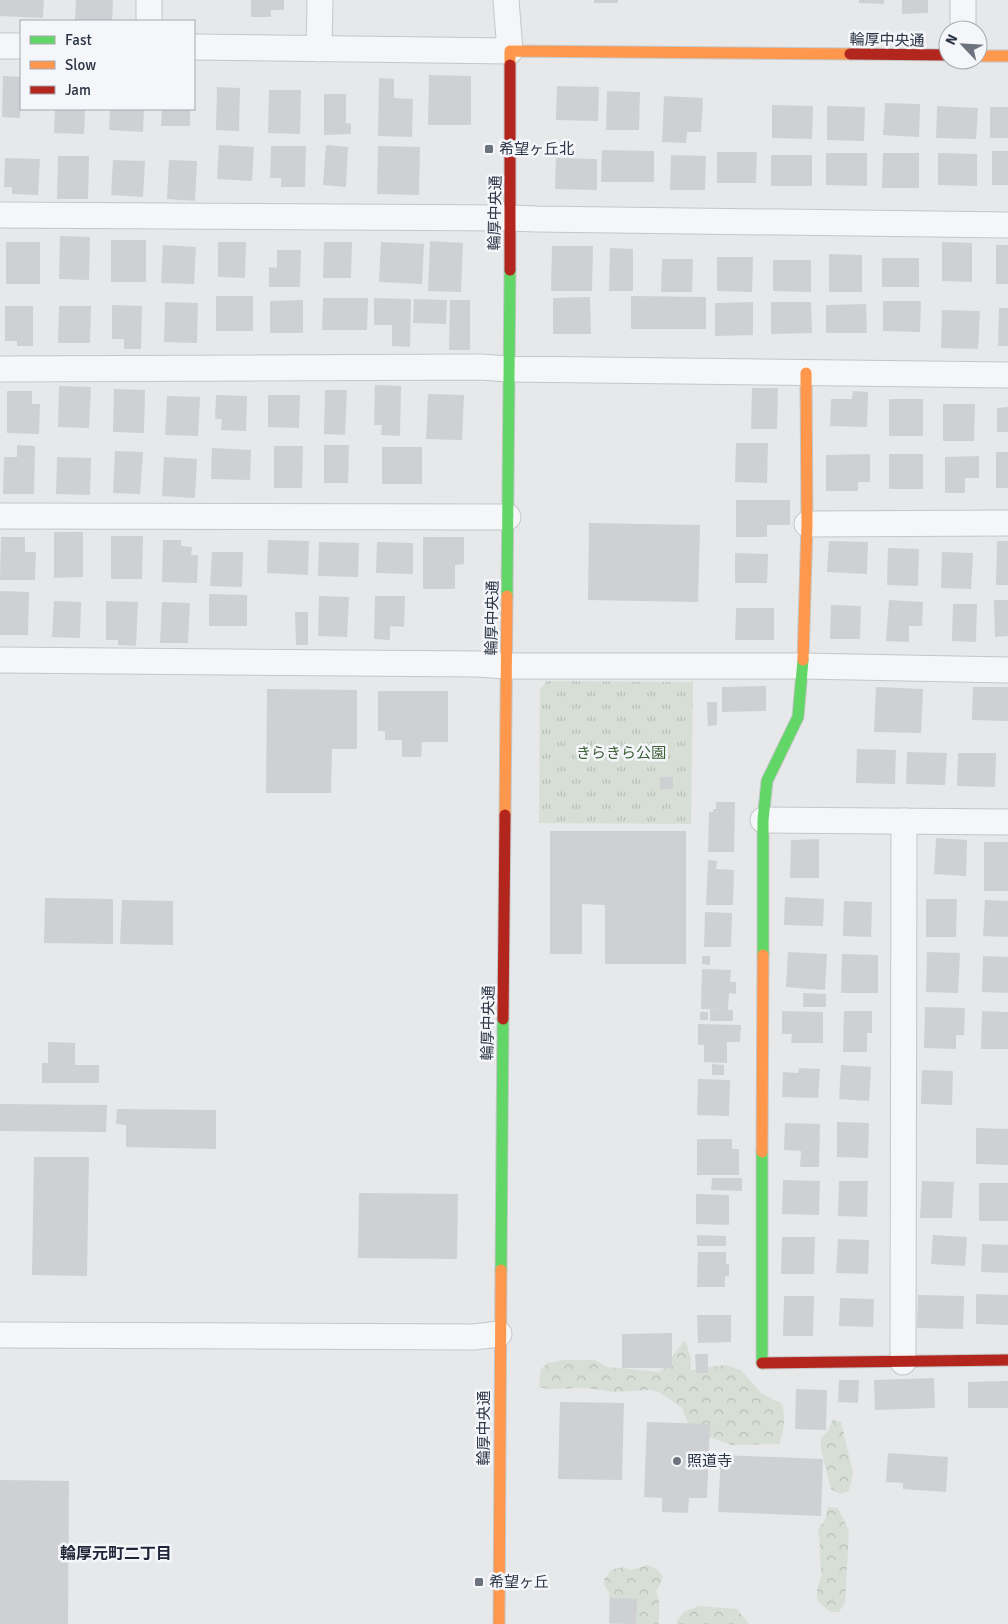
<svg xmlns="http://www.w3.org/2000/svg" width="1008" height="1624" font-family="Signika,'Noto Sans JP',sans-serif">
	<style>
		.forest { fill: url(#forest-crowns) }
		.park { fill: url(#park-tufts) }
		.building { fill: #ced0d3 }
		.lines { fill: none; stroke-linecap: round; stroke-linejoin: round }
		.street-casing { stroke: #c4c6c8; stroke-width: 27 }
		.fast-casing { stroke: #c4c6c8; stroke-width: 13 }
		.slow-casing { stroke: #c4c6c8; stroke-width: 13 }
		.jam-casing { stroke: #c4c6c8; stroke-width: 13 }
		.street { stroke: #f5f6f7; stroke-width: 25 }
		.fast { stroke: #63d668; stroke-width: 11 }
		.slow { stroke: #ff974d; stroke-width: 11 }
		.jam { stroke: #b3261e; stroke-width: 11 }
		.poi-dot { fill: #6c737f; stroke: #f4f6f9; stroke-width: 2 }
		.labels { text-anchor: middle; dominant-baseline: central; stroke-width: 5; stroke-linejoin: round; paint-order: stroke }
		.street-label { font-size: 15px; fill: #2b3445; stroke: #f4f6f9 }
		.poi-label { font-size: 15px; fill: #2b3445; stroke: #f4f6f9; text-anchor: start }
		.park-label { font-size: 15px; fill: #3f6138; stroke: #f4f6f9 }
		.neighbourhood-label { font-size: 16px; font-weight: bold; fill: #1d2536; stroke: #f4f6f9 }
	</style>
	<defs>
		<pattern id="forest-crowns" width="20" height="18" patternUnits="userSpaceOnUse" patternTransform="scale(1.25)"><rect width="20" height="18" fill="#d6ded6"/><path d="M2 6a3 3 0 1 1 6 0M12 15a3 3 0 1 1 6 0" fill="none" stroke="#b8bfb9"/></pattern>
		<pattern id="park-tufts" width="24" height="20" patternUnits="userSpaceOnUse" patternTransform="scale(1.25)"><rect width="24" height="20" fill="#d6ded6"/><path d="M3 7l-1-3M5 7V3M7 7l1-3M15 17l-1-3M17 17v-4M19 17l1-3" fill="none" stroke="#b8bfb9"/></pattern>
	</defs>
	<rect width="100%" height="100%" fill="#e6e8ea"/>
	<g class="forest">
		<path d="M685,1340L691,1358L690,1370L725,1365L741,1370L761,1393L782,1404C786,1418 784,1430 779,1444L732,1445L691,1431L682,1408L659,1392L650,1390L614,1392L587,1388L548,1389L539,1387L541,1369L548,1363L563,1360H595L607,1367L660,1372Z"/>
		<polygon points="833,1419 841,1422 853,1473 849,1491 840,1494 831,1489 821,1449 821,1439 828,1431"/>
		<path d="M828,1507L838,1508L849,1531L845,1602L839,1612H831L818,1602C816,1592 817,1585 822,1576C819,1561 821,1545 818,1529L825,1520Z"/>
		<polygon points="648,1565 657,1569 663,1577 656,1592 659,1600 659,1624 610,1624 609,1592 605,1587 604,1580 611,1570 623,1567 631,1570"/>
		<polygon points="699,1606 737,1609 749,1624 677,1624 677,1620 684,1612"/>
	</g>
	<polygon class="park" points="547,681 693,682 691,824 539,823 540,689"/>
	<g class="building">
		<polygon points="0,0 44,0 43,18 0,16"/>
		<polygon points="76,0 113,0 112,21 75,20"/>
		<polygon points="251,0 284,0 284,10 271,10 271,17 251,17"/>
		<rect x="594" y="0" width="24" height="3"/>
		<polygon points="859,0 884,0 884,4 859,3"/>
		<polygon points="902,0 928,0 928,13 902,14"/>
		<polygon points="429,75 471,76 471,125 428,125"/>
		<polygon points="3,76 21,77 20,118 2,117"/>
		<polygon points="379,78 394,79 394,98 413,99 412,137 378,136"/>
		<polygon points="557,86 599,87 598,121 556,120"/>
		<polygon points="217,87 240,88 239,131 216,130"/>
		<polygon points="269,90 301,90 300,134 268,133"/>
		<polygon points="607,91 640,92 639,130 606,130"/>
		<polygon points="324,94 346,94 346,123 351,124 351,134 324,135"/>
		<polygon points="664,96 703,98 701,132 687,132 686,143 662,142"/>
		<polygon points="885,103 920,104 919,137 883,135"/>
		<polygon points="772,105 813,106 812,139 772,138"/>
		<polygon points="827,106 865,107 864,141 827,140"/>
		<polygon points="937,106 978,108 976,139 936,138"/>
		<rect x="990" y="107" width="18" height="31"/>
		<polygon points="55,109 85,109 84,134 54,133"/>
		<polygon points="110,109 144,109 143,132 109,130"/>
		<polygon points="162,109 190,109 190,126 161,126"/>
		<polygon points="219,145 254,147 252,181 217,179"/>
		<polygon points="326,145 348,147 346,187 323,185"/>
		<polygon points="271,146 306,146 305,187 281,187 281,178 270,178"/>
		<polygon points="378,146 420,147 419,195 377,194"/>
		<polygon points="602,150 654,151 654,182 601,182"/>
		<rect x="992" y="151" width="16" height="34"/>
		<polygon points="717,152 757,152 756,183 717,183"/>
		<polygon points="826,153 867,153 867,186 826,185"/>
		<polygon points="883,153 919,153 919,188 882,188"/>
		<polygon points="938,153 977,154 977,186 938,185"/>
		<polygon points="671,155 706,156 705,190 670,190"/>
		<rect x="771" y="155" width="41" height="31"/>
		<polygon points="58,156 89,156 88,199 57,199"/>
		<polygon points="5,158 40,159 38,195 12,194 12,187 4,187"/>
		<polygon points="556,158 597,159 597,190 555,189"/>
		<polygon points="113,160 145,161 143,197 111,195"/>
		<polygon points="169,160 197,161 195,201 167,199"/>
		<polygon points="60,236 90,237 89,280 59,279"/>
		<rect x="111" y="240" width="35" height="42"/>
		<polygon points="430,241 463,243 461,292 428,291"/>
		<rect x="6" y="242" width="34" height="42"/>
		<polygon points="218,242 246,242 245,278 218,277"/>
		<polygon points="324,242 352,242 351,278 323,278"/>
		<polygon points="381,242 424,244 422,284 379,282"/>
		<polygon points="942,242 972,243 972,282 942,281"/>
		<polygon points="163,245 196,247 194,284 161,283"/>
		<rect x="996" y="245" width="12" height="39"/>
		<polygon points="552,246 593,246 592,291 551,291"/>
		<polygon points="610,248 633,249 633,291 609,291"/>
		<polygon points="277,250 301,250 300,287 269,287 269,267 277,268"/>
		<polygon points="829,254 862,255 862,292 829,292"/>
		<polygon points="717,257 753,257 752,292 717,291"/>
		<rect x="882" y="258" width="37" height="29"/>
		<polygon points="662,259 693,259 692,292 661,292"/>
		<polygon points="773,260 811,260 811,292 773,291"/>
		<rect x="216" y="296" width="37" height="35"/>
		<polygon points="631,296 706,297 706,329 631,329"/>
		<polygon points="590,297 591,334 553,334 553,298"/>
		<polygon points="323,298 368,298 367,330 322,330"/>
		<polygon points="374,298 411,299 410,347 392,346 392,325 374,325"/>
		<polygon points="414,299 447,300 446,324 413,323"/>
		<polygon points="303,300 303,333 270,333 270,301"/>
		<polygon points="450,300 470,300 470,350 449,350"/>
		<polygon points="883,301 921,301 920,332 883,331"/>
		<polygon points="165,302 198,303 197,343 164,342"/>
		<polygon points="753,302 753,335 715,336 715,303"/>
		<polygon points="771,302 811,302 812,333 771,334"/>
		<polygon points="866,304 867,333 826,333 826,305"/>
		<polygon points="112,305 142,306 141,349 124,349 124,339 112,339"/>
		<polygon points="5,306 33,306 33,346 17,346 17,341 5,341"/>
		<polygon points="59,306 91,306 90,343 58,343"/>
		<polygon points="999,308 1008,308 1008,346 998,346"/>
		<polygon points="942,310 980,311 978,349 941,348"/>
		<polygon points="375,385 401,386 400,436 381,435 382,425 374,425"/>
		<polygon points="59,386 91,387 89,428 58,427"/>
		<polygon points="752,388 778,388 777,429 751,429"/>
		<polygon points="114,389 145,390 144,433 113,432"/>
		<polygon points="325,390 347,390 345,435 324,434"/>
		<polygon points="7,391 32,391 32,404 40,404 39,434 7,433"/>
		<polygon points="853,391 868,392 867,427 830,426 831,399 852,399"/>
		<polygon points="428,394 464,395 462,440 426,439"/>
		<polygon points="216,395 247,396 246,431 221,430 222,419 215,419"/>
		<polygon points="268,395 300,395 299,428 268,427"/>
		<polygon points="167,396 200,397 198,436 165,435"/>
		<rect x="889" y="399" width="34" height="37"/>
		<polygon points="943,404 975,404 974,441 943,441"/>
		<polygon points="1008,407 1008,432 997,432 997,408"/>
		<polygon points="736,443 768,443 767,483 735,482"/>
		<polygon points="17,445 35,446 34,494 3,494 4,457 17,457"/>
		<polygon points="324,445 349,445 348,483 324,483"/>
		<polygon points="274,446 303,446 302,488 274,488"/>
		<rect x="382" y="447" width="40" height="37"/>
		<polygon points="212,448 251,450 250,480 211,479"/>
		<polygon points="115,451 143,452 140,494 113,493"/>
		<rect x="996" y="452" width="12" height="36"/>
		<polygon points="870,454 870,482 858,482 858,491 826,491 826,455"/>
		<rect x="889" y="454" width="34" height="35"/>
		<polygon points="979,456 979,478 965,478 965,493 945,493 945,457"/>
		<polygon points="57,457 91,458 90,495 56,494"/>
		<polygon points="164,457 197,459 195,498 162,496"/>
		<polygon points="736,500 790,500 790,525 767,525 767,537 736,537"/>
		<polygon points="589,523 700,525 698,602 588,600"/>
		<polygon points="54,532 83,532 83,577 54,578"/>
		<polygon points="111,536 143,536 142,579 111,579"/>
		<polygon points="1,537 25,537 25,552 36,552 35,580 0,580"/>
		<polygon points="423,537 464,537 464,564 455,565 455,589 423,589"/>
		<polygon points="163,540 181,540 181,546 192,547 191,555 198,555 197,583 162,582"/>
		<polygon points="268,540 309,541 308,575 267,573"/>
		<polygon points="829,541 868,542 867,574 827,572"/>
		<polygon points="997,541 1008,541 1008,585 996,585"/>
		<polygon points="319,542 359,543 358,577 318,576"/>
		<polygon points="377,542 413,543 413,574 376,573"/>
		<polygon points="888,548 919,549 918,586 887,585"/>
		<polygon points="212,552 243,552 242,587 210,586"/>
		<polygon points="942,552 973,553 971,589 941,588"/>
		<polygon points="735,553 768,554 767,583 735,583"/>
		<polygon points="0,591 29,592 28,635 0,635"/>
		<polygon points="209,594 247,595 247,626 209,626"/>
		<polygon points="319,596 349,597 347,637 318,636"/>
		<polygon points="375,596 405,596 404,627 390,626 390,640 374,639"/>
		<polygon points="889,600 923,602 922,626 909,626 909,642 886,641"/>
		<polygon points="994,600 1008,600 1008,636 995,637"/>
		<polygon points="54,601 81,602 80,638 52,637"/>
		<polygon points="106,601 138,602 136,646 118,645 118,640 106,640"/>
		<polygon points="162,602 190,603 188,643 160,643"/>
		<polygon points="953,604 977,604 976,642 952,641"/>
		<polygon points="831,605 861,606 860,639 830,639"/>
		<polygon points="736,608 774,608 774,640 735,640"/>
		<polygon points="295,612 308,612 308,645 296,645"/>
		<polygon points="766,686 766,711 722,712 722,687"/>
		<polygon points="876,687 923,689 921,733 874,732"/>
		<polygon points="973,687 1008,687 1008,721 972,720"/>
		<polygon points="267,689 357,690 357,749 332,749 331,793 266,793"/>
		<polygon points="378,691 448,691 448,742 422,742 421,757 402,757 402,740 385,740 385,731 378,731"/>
		<polygon points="707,702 717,702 717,725 708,726"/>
		<polygon points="857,749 896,750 895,784 856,783"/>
		<polygon points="907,752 947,753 945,785 906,784"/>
		<polygon points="958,753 996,753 995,787 957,786"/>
		<rect x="660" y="777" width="13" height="12"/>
		<polygon points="716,802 735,802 734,852 708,852 709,812 713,812 713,809 716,809"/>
		<polygon points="550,831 686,831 686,964 605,964 605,905 582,904 582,954 550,954"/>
		<polygon points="936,838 967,840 966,876 934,874"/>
		<polygon points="819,839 819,878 790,878 791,840"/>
		<rect x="984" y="842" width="24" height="49"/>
		<polygon points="708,860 717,861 716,869 734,870 733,905 706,905"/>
		<polygon points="785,897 824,899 823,926 784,925"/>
		<polygon points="45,898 113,899 113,944 44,943"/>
		<polygon points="926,899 957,899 956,937 926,937"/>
		<polygon points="122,900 173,901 173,945 120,944"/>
		<polygon points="985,900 1008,901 1008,937 983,936"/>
		<polygon points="844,901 872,902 871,937 843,936"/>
		<polygon points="705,912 732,913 731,947 704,947"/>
		<polygon points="788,952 827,954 825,990 786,987"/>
		<polygon points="927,952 960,953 958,993 926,992"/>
		<polygon points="842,954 878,955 878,993 841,993"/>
		<polygon points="702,956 710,956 710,965 702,964"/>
		<polygon points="983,956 1008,957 1008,993 982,992"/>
		<polygon points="702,969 731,970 730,982 736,982 736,994 729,993 728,1010 733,1010 733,1021 710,1021 710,1010 722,1010 701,1009"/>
		<polygon points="803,993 826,994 826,1007 803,1007"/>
		<polygon points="925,1007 965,1008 964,1035 956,1035 956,1049 924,1048"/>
		<polygon points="782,1011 823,1012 823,1043 791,1043 792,1034 782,1034"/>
		<polygon points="844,1011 872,1011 872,1033 867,1033 867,1052 843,1052"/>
		<polygon points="982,1011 1008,1012 1008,1049 981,1049"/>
		<rect x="700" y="1012" width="8" height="8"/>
		<polygon points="698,1024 741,1025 740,1042 727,1042 727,1063 704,1062 704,1045 698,1045"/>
		<polygon points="48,1042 75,1043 75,1065 99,1065 99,1083 42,1083 42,1063 48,1063"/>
		<polygon points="712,1064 724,1065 724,1075 712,1075"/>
		<polygon points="841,1065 871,1067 869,1101 839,1099"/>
		<polygon points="799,1068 820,1069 818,1098 782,1097 783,1072 798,1073"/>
		<polygon points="922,1070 953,1071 952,1105 921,1104"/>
		<polygon points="698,1079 730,1080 729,1116 697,1115"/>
		<polygon points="0,1104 107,1105 106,1132 0,1131"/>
		<polygon points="117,1109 216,1110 216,1149 126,1147 126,1125 116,1124"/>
		<polygon points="837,1122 869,1123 868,1158 837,1157"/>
		<polygon points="785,1123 820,1124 819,1167 800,1167 801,1151 784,1150"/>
		<polygon points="976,1128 1008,1129 1008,1165 976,1164"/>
		<polygon points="697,1139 732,1139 732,1149 739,1149 739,1175 697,1175"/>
		<polygon points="34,1157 89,1157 87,1276 32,1275"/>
		<polygon points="712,1178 742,1178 742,1191 711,1190"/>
		<polygon points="783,1180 820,1181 819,1215 782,1214"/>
		<polygon points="839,1181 868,1181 867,1217 838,1216"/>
		<polygon points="922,1181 954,1182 952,1218 920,1218"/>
		<rect x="979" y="1183" width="29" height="38"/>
		<polygon points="359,1193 458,1194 457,1259 358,1258"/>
		<polygon points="696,1194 729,1195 729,1225 696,1224"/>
		<polygon points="697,1235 726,1236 726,1246 697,1246"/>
		<polygon points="933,1235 967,1237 965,1266 931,1264"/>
		<polygon points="782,1237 815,1237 814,1274 781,1274"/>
		<polygon points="838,1239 869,1240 868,1274 836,1273"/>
		<polygon points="982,1244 1008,1245 1008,1273 981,1272"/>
		<polygon points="698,1252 726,1252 726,1264 729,1264 729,1276 725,1276 725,1287 697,1287"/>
		<polygon points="976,1294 1008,1295 1008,1325 976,1324"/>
		<polygon points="918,1295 964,1296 963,1329 917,1328"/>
		<polygon points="784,1296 814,1296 813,1336 783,1336"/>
		<polygon points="840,1298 874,1299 873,1327 839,1326"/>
		<polygon points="697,1315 731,1315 731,1342 698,1343"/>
		<polygon points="672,1333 672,1368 622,1368 622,1334"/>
		<polygon points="695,1354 708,1354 708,1373 696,1373"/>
		<polygon points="934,1378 935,1408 875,1410 874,1380"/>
		<polygon points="839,1380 859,1380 858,1403 838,1402"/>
		<polygon points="1008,1381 1008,1408 968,1408 968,1382"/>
		<polygon points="796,1389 827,1390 826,1430 795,1429"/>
		<polygon points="560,1402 624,1403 622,1480 558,1479"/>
		<polygon points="647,1422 710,1424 707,1498 689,1498 688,1513 662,1512 662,1498 644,1497"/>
		<polygon points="888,1453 948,1457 946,1492 903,1489 903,1483 886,1482"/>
		<polygon points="721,1455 823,1459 821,1516 718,1512"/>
		<polygon points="0,1480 69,1481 68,1624 0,1624"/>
		<polygon points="610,1598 637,1599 636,1624 609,1623"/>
	</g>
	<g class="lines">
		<defs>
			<g id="street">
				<polyline points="963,0 963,30"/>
				<polyline points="149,21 149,0"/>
				<polyline points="0,46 21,46"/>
				<polyline points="194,47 510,51 506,0"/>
				<polyline points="319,49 320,0"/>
				<polyline points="0,215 509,218 537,219 1008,225"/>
				<polyline points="0,369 480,367 509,369 1008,375"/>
				<polyline points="0,516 508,517"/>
				<polyline points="807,524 1008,523"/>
				<polyline points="0,660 478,664 506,666 803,666 1008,670"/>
				<polyline points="763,820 1008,822"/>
				<polyline points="0,1335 474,1337 499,1334"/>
				<polyline points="903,1362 904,821"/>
			</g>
			<g id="fast">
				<polyline points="507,596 510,270"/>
				<polyline points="763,955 763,820 767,781 798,717 803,660"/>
				<polyline points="501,1270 503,1019"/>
				<polyline points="762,1363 762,1152"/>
			</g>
			<g id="slow">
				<polyline points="978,56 1008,56"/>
				<polyline points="510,65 510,51 850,54"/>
				<polyline points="803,660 807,524 806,373"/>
				<polyline points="505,815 507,596"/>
				<polyline points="762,1152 763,955"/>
				<polyline points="499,1624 501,1270"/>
			</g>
			<g id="jam">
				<polyline points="850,54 948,55"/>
				<polyline points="510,270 510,65"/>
				<polyline points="503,1019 505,815"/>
				<polyline points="762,1363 1008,1360"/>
			</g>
		</defs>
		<use href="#street" class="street-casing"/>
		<use href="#fast" class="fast-casing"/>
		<use href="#slow" class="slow-casing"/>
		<use href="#jam" class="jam-casing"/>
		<use href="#street" class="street"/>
		<use href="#fast" class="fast"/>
		<use href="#slow" class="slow"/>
		<use href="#jam" class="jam"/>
	</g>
	<g class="poi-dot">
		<rect x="484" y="144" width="10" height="10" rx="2.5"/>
		<circle cx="677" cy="1461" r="5"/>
		<rect x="474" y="1577" width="10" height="10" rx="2.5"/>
	</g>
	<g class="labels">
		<g class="street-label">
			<text transform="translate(887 40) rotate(1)">輪厚中央通</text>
			<text transform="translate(495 213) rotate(-89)">輪厚中央通</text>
			<text transform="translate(492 618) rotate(-89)">輪厚中央通</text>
			<text transform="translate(488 1023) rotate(-89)">輪厚中央通</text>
			<text transform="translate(484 1428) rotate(-90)">輪厚中央通</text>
		</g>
		<g class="poi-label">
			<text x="499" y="149">希望ヶ丘北</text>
			<text x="687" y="1461">照道寺</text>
			<text x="489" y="1582">希望ヶ丘</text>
		</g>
		<g class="park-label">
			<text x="621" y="753">きらきら公園</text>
		</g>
		<g class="neighbourhood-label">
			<text x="116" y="1554">輪厚元町二丁目</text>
		</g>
	</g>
	<rect x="20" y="20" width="175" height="90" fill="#f4f6f9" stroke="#a4a8b1"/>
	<rect x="30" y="36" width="25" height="8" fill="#63d668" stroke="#a4a8b1"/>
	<text x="65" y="45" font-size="15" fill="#2b3445">Fast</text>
	<rect x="30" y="61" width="25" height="8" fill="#ff974d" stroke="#a4a8b1"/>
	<text x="65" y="70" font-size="15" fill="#2b3445">Slow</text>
	<rect x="30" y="86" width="25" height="8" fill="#b3261e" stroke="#a4a8b1"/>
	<text x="65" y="95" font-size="15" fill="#2b3445">Jam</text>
	<g transform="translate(963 45) rotate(295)"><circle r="24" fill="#f4f6f9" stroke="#a4a8b1"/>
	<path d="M0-4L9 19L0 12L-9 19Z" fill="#6c737f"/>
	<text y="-8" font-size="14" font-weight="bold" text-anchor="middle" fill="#2b3445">N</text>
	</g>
</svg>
